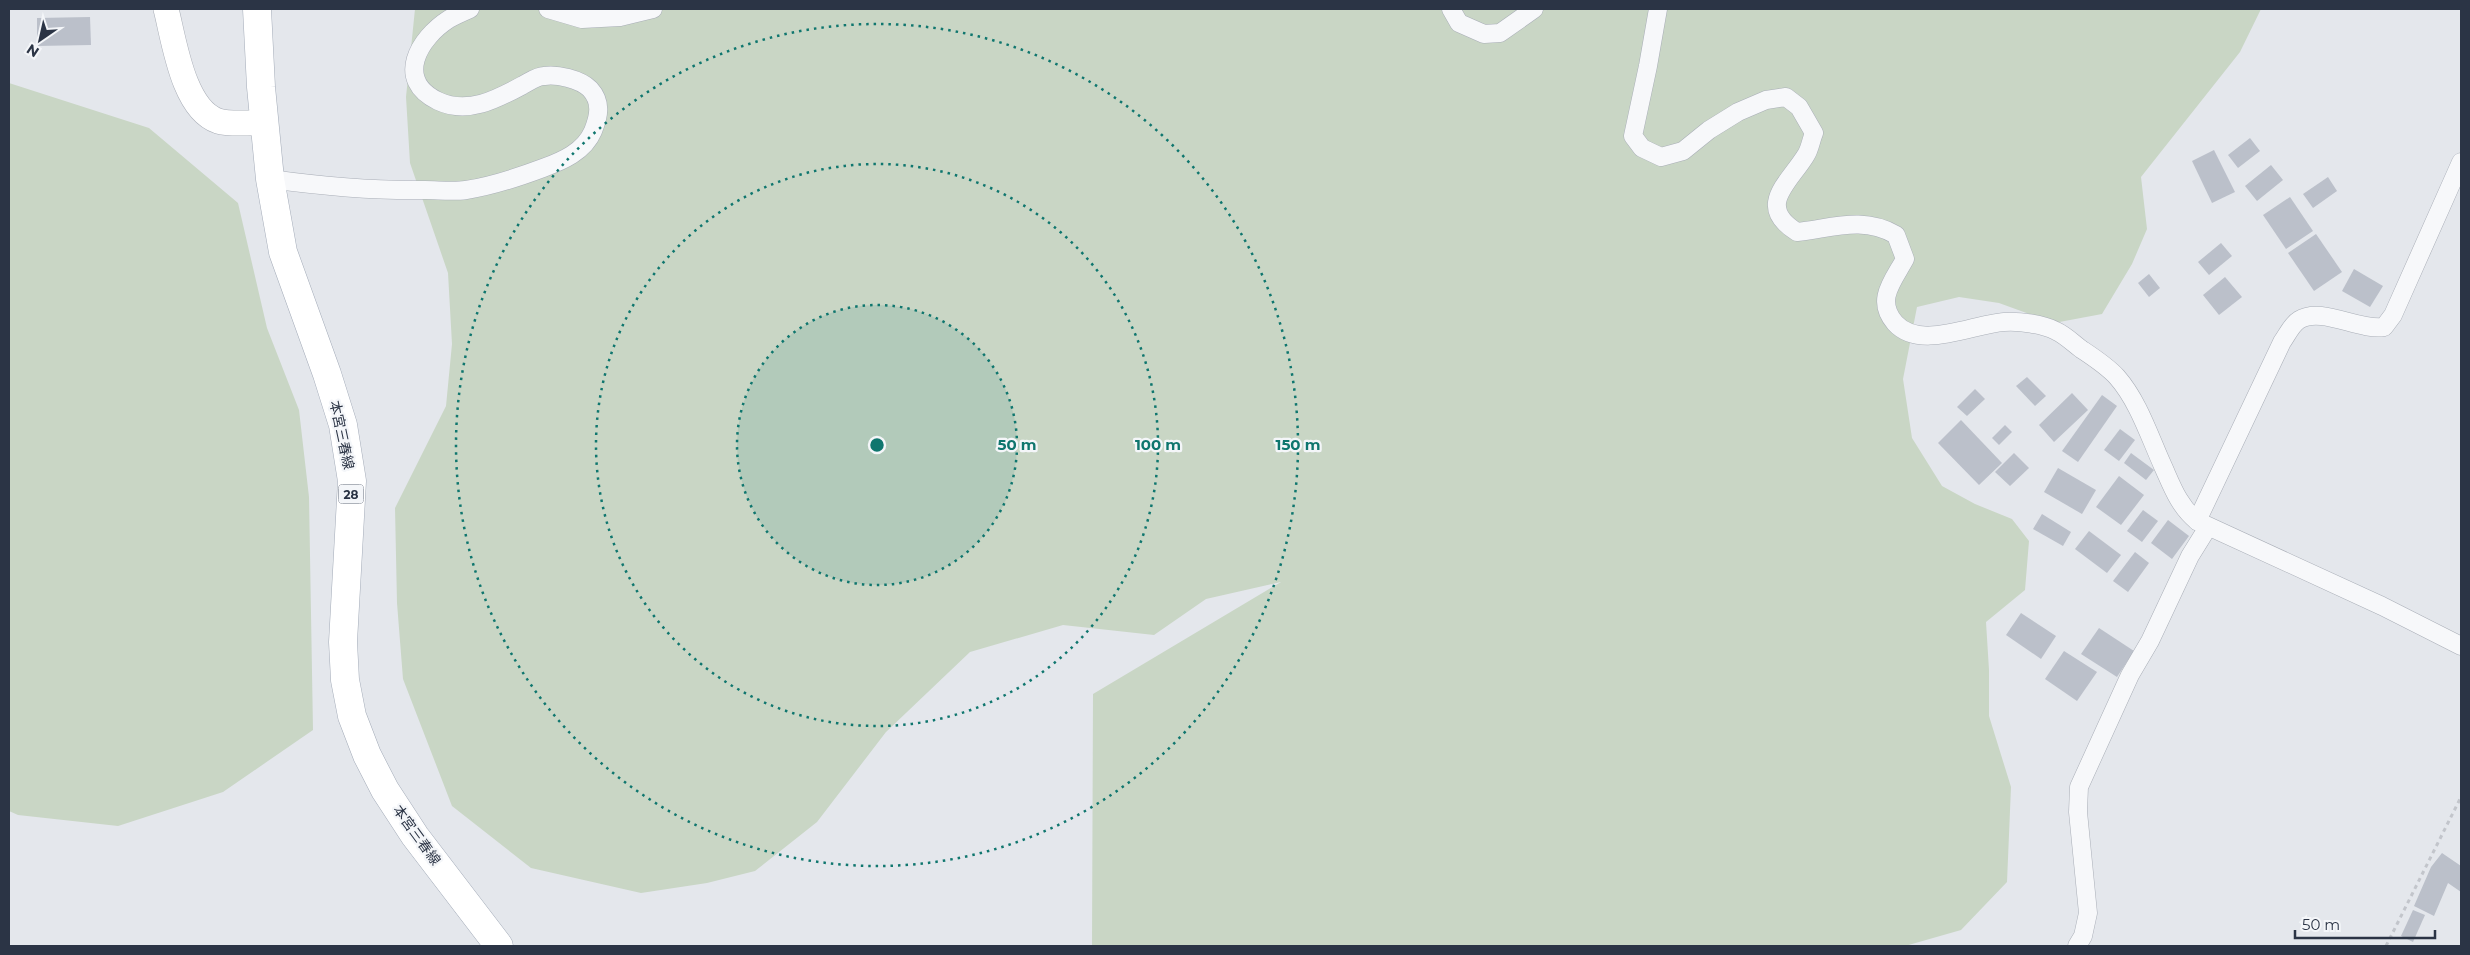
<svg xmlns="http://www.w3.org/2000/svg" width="2470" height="955" font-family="Montserrat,'Noto Sans JP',sans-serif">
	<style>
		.green { fill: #c9d6c5 }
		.building { fill: #bbc0ca }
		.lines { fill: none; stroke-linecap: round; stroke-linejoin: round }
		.street-casing { stroke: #a9aeb7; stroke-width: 19 }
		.secondary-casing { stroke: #a9aeb7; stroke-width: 26 }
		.primary-casing { stroke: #a3abb8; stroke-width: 29 }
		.path { stroke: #c2c5cb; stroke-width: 3; stroke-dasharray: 4 4; stroke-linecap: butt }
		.street { stroke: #f7f8fa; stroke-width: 18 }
		.secondary { stroke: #fff; stroke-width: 25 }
		.primary { stroke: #fff; stroke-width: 28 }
		.ring { fill: none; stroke: #0f766e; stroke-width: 2.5; stroke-dasharray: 2.5 5 }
		.labels { text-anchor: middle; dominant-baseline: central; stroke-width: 4.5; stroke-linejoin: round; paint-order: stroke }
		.shield { fill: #f4f6f9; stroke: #676e7b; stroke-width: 1 }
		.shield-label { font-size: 12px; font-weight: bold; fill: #2b3445 }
		.street-label { font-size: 14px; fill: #2b3445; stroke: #f4f6f9 }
		.centre { fill: #0f766e; stroke: #f4f6f9; stroke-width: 2.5 }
		.ring-label { font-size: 15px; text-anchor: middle; font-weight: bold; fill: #0f766e; stroke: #f4f6f9; stroke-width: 4.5; stroke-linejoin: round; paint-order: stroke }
	</style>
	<rect width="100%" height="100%" fill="#e4e7ec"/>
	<g class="green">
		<polygon points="415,9 2261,9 2240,52 2141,177 2147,229 2132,264 2102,314 2054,323 1999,303 1959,297 1917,307 1903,379 1912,438 1942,486 1975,504 2012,519 2029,541 2025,590 1986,622 1989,670 1989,716 2011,787 2007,882 1961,930 1905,946 1092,946 1093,694 1281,582 1206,599 1154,635 1063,625 970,652 886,732 817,822 755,871 707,883 641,893 531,868 452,806 403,679 397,603 395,508 446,406 452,344 448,273 410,163 406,97"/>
		<polygon points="9,83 149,128 238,203 267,328 299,410 309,497 313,730 223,792 118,826 18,815 9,811"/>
	</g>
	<g class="building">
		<polygon points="90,17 91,45 37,46 37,18"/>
		<polygon points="2250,138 2260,151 2238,168 2228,155"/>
		<polygon points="2214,150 2235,192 2212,203 2192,161"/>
		<polygon points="2271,165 2283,180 2257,201 2245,186"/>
		<polygon points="2328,177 2337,191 2313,208 2303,194"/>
		<polygon points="2290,197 2313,231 2286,249 2263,215"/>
		<polygon points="2316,234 2342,272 2314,291 2288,253"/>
		<polygon points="2221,243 2232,256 2209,275 2198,262"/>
		<polygon points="2354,269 2383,286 2370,307 2342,291"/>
		<polygon points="2149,274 2160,288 2149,297 2138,283"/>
		<polygon points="2225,277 2242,297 2219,315 2203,295"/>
		<polygon points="2027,377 2046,396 2035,406 2016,386"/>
		<polygon points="1975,389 1985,399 1967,416 1957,407"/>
		<polygon points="2072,393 2088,410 2054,442 2039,425"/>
		<polygon points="2102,395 2117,406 2078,462 2062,451"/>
		<polygon points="1961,420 2002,463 1979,485 1938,443"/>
		<polygon points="2005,425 2012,432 1999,445 1992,438"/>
		<polygon points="2120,429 2135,440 2119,461 2104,450"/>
		<polygon points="2014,453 2029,468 2010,486 1995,472"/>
		<polygon points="2131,453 2154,470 2146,480 2124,463"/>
		<polygon points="2058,468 2096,490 2082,514 2044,492"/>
		<polygon points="2119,476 2144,495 2121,525 2096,507"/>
		<polygon points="2143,510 2158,521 2142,542 2127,531"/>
		<polygon points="2042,514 2071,532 2063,546 2033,529"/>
		<polygon points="2168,520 2189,536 2172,559 2151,543"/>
		<polygon points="2089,531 2121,555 2107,573 2075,549"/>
		<polygon points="2135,552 2149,563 2128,592 2113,581"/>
		<polygon points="2021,613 2056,636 2041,659 2006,635"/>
		<polygon points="2099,628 2134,651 2117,677 2081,654"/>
		<polygon points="2064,651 2097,672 2077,701 2045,679"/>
		<polygon points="2442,853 2461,866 2461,892 2448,883 2434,916 2414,906 2431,867"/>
		<polygon points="2413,910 2425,915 2413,942 2401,936"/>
	</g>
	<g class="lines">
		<defs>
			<g id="street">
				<polyline points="548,9 582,19 620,17 653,9"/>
				<polyline points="1451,9 1459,23 1484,34 1500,33 1534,9"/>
				<path d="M1658,9L1648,66L1633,136L1642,148L1661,157L1683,151L1709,130L1738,112L1766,100L1786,97L1799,107L1814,133C1811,140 1810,149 1806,155C1789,183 1755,206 1797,232C1833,228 1863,216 1896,235L1905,259C1893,281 1875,300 1895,323C1920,351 1973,324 2004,322C2020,321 2042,324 2056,331C2065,335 2073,343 2081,349C2093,357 2107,366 2117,377C2138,401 2149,435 2162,464C2172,486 2178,505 2197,521L2382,606L2461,646"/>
				<path d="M270,179C321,186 373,191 425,190C438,190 453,192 466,190C492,186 519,177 543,168C562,161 584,152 593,131C599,116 602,102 590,89C580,79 557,74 544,76C537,76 529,82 523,85C497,99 468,115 438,101C394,80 419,38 449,19C456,15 463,12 470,9"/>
				<path d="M2197,521L2282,342C2287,335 2292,324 2299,320C2321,306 2359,331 2384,327L2393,315L2461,162"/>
				<polyline points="2077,946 2083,936 2088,913 2078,812 2079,787 2130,675 2150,641 2190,556 2208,527"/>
			</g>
			<path id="secondary" d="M166,9C174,40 183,109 218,121C231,125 250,122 264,123"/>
			<polyline id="primary" points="257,9 261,87 270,179 283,252 327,374 343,425 352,481 343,642 345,680 352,716 367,755 385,790 415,836 499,946"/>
		</defs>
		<use href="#street" class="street-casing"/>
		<use href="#secondary" class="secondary-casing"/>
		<use href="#primary" class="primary-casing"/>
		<polyline class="path" points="2386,946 2461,797"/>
		<use href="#street" class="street"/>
		<use href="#secondary" class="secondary"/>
		<use href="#primary" class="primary"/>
	</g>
	<circle cx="877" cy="445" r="140" fill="#0f766e" fill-opacity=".12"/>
	<g class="ring">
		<circle cx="877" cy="445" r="140"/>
		<circle cx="877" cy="445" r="281"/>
		<circle cx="877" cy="445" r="421"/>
	</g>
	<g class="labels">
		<rect class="shield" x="338.5" y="484.5" width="25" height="19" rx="4"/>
		<g class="shield-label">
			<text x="351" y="494">28</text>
		</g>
		<g class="street-label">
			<text transform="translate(342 435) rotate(78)">本宮三春線</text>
			<text transform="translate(417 835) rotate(54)">本宮三春線</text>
		</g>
	</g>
	<circle cx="877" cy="445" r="8" class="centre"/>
	<g class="ring-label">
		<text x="1017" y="450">50 m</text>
		<text x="1158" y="450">100 m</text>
		<text x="1298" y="450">150 m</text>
	</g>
	<rect width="2470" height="955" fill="none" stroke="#2b3445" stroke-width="20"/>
	<g transform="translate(40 40) rotate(214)" stroke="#f4f6f9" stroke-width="4" paint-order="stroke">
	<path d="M0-4L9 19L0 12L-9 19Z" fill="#2b3445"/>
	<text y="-8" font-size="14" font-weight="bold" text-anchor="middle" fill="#2b3445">N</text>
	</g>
	<path d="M2295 930v8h140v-8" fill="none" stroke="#2b3445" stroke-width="2.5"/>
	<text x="2302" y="930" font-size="15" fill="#2b3445" stroke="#f4f6f9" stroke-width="4" paint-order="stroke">50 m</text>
</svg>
